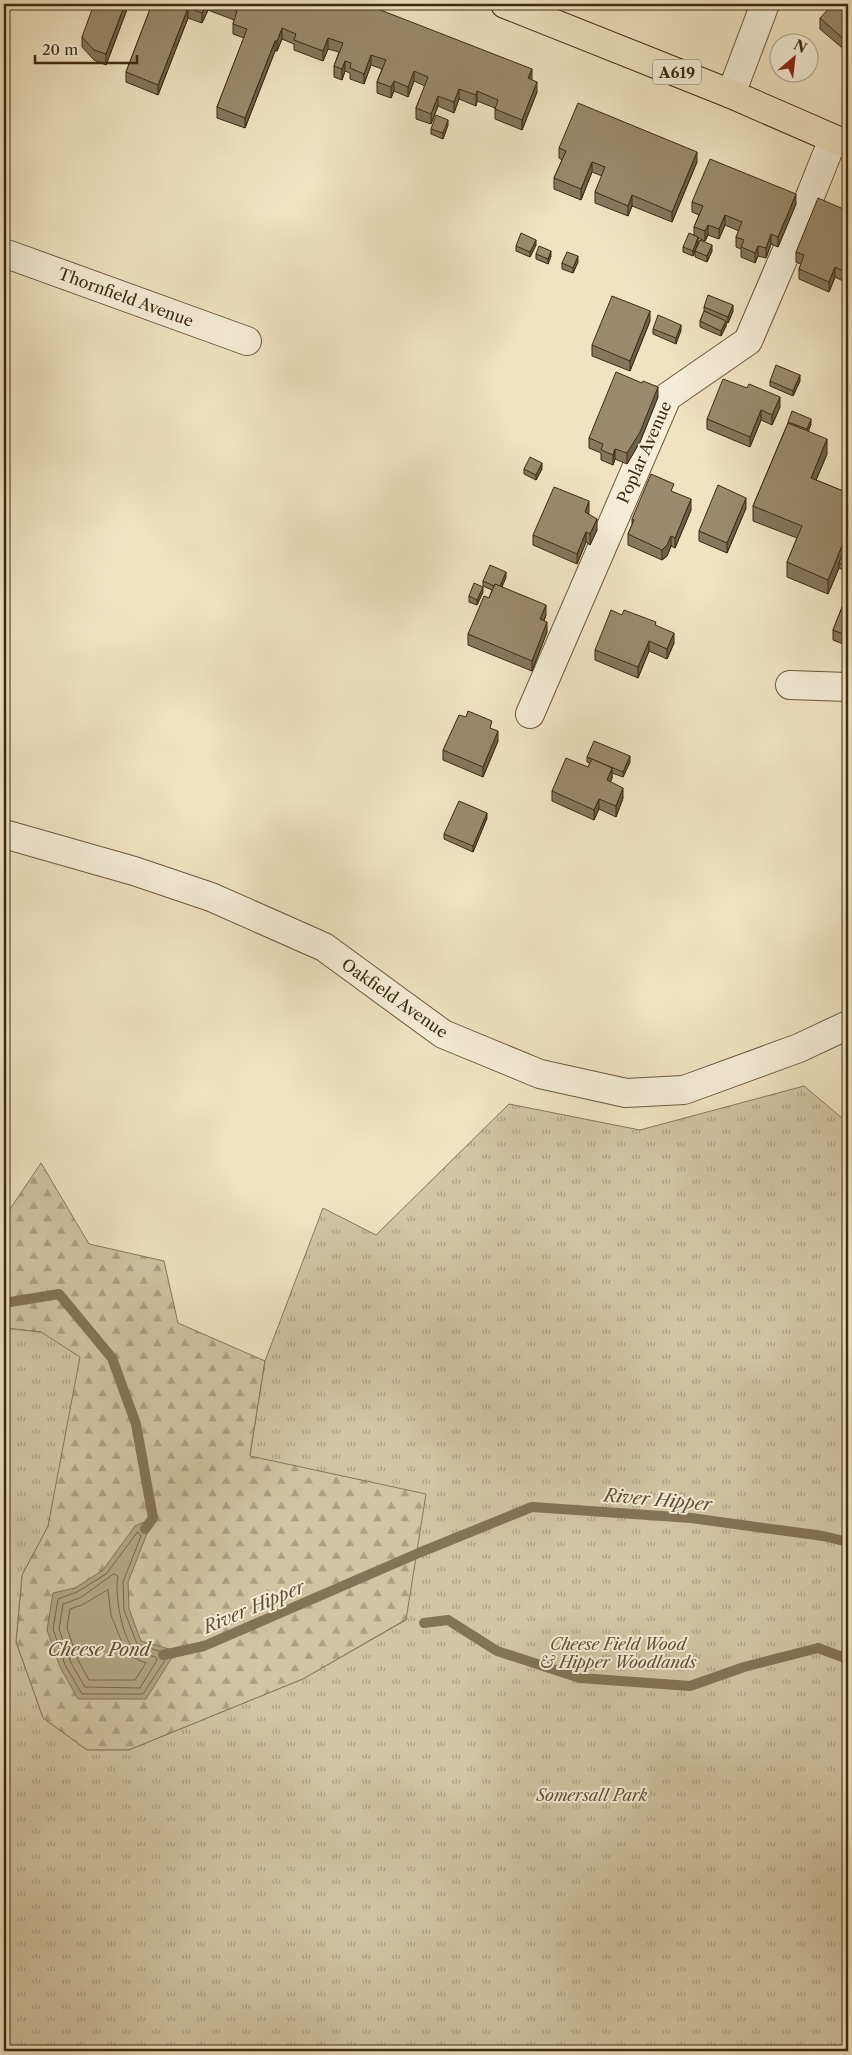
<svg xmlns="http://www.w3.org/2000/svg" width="852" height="2055" font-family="'Libre Caslon Text',serif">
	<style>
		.forest { fill: url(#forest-firs); stroke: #88775a }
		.park { fill: url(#park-tufts); stroke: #88775a }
		.water { fill: #b3a485; stroke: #847356 }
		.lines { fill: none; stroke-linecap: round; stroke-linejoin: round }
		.shore { stroke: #78674a; stroke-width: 1 }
		.stream { stroke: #847356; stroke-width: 10 }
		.street-casing { stroke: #6a583c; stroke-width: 30 }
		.highway-casing { stroke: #3e2a10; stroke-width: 30 }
		.street { stroke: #f5edd7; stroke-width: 28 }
		.highway { stroke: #f0e3c2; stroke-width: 28 }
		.wall { fill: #85775e; stroke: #3e2a10 }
		.shaded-wall { fill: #6c614c; stroke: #3e2a10 }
		.building { fill: #9b8a6d; stroke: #3e2a10 }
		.labels { text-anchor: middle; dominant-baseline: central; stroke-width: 4; stroke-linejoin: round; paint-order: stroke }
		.shield { fill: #f5edd7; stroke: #75644c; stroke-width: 1 }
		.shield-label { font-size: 15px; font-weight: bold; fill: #3e2a10 }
		.street-label { font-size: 16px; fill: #3e2a10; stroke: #f5edd7 }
		.park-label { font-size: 16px; font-style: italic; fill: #635035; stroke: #f5edd7 }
		.water-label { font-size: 18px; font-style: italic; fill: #614f33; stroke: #f5edd7 }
	</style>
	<defs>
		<pattern id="forest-firs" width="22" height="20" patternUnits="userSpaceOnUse" patternTransform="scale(1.25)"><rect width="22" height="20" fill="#d2c4a4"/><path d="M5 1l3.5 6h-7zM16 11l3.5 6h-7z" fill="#ac9f84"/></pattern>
		<pattern id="park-tufts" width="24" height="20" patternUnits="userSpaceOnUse" patternTransform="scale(1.25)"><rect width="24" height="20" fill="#d2c4a4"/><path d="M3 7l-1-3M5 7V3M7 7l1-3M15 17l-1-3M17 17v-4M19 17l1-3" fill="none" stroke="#ac9f84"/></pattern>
	</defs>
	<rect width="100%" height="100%" fill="#f0e3c2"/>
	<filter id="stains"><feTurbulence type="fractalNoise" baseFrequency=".004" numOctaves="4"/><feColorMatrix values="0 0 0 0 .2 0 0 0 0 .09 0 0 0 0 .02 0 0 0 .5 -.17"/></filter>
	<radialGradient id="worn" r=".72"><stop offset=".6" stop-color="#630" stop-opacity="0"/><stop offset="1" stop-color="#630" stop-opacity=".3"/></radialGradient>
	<polygon class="forest" points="41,1163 89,1244 164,1261 178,1323 265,1361 250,1455 569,1460 405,1620 303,1679 129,1750 87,1750 43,1718 16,1642 22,1575 48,1526 41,1332 4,1328 4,1218"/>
	<polygon class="park" points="804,1086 848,1123 848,2051 4,2051 4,1328 41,1332 80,1357 48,1526 22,1575 16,1642 43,1718 87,1750 129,1750 303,1679 406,1620 426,1494 250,1456 265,1361 323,1208 376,1235 509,1104 640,1130"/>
	<polygon class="water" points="153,1518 128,1582 129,1609 141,1641 176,1651 146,1699 78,1699 60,1667 47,1630 53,1593 75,1588 103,1570 135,1526"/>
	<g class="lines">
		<g class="shore">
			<polygon points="138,1532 141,1536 123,1582 124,1610 137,1644 165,1653 167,1657 143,1694 82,1694 65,1665 53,1629 58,1599 77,1592 106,1574"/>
			<path d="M114,1574L118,1576C114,1592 122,1638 134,1649C139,1654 149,1655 156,1657L157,1660L140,1688L85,1687L71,1663L59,1629L63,1604L80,1598Z"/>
			<polygon points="108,1590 111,1615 125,1650 132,1657 146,1663 135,1680 89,1680 78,1660 67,1628 70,1609 82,1605"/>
		</g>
		<g class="stream">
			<polyline points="4,1303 59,1294 112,1358 136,1424 153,1518 145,1529"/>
			<polyline points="424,1623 448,1620 497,1651 580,1678 690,1686 744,1667 818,1648 848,1659"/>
			<polyline points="163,1655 204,1646 421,1552 532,1507 691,1518 823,1536 848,1542"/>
		</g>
		<defs>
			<g id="street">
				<polyline points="731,94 765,4"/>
				<polyline points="4,253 247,341"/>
				<polyline points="790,685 848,687"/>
				<polyline points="530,714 667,397 748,341 811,194 833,139"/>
				<polyline points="4,834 134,871 211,897 324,947 443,1034 540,1074 626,1093 684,1090 799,1048 848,1025"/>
			</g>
			<polyline id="highway" points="505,4 731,94 848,145"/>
		</defs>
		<use href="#street" class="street-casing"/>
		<use href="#highway" class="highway-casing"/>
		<use href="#street" class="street"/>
		<use href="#highway" class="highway"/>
	</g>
	<g class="wall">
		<polygon points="129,4 106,65 94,60 82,47 82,37"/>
		<polygon points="152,4 365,4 531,80 537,92 522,130 495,119 495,108 477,101 476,106 459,99 454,113 438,106 431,124 416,119 416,108 425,86 414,81 408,97 394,91 391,98 377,93 377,82 382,69 371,65 364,84 350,79 350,73 345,71 342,80 334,77 334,66 339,52 328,49 323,61 294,50 294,44 282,39 277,51 275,51 245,128 217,118 217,107 244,38 233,34 233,24 234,20 208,10 202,23 188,18 158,95 126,82 126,72"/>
		<polygon points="848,4 848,53 820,29 820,18"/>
		<polygon points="448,125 443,139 431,134 431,129"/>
		<polygon points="559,148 697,162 672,222 632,206 628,216 595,203 595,192 602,176 592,172 581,200 554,189 554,178 562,160 559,158"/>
		<polygon points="692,202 796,204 778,247 771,244 766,258 758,256 755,263 741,257 741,249 736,247 736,237 739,231 725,225 719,239 708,235 705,241 698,238 698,243 693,256 683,252 683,247 694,236 694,227 699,215 692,212"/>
		<polygon points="848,211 848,283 844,281 844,276 843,281 835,277 829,292 799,279 799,269 801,264 796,262 796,252"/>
		<polygon points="536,245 530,257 516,251 516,246"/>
		<polygon points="695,251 712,251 707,262 695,257"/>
		<polygon points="536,254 551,256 548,264 536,259"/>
		<polygon points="578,262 573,273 562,269 562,263"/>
		<polygon points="848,283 848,300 846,299 846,289"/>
		<polygon points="704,307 733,311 728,323 726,322 726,326 721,336 700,327 700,321 704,312"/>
		<polygon points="650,321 630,371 592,356 592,345"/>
		<polygon points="653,329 681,330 676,344 653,334"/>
		<polygon points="770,381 800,381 793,396 770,386"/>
		<polygon points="658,397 640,442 627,464 615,459 613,465 601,460 601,453 589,448 589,438"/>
		<polygon points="780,407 772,425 761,420 750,447 707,429 707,419"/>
		<polygon points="788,422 811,424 808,432 827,454 816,480 848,493 848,572 839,568 828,594 787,577 787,562 797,538 753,521 753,506 788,423"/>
		<polygon points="524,469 542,469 536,480 524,474"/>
		<polygon points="674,492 691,510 675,548 671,546 667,556 662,560 628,545 628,534 632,525 632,519"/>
		<polygon points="746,508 727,553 699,541 699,531"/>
		<polygon points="589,512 588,514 597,530 590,545 586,542 577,564 533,545 533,535"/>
		<polygon points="506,577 502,587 546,615 544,621 547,632 532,671 468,645 468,634 489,598 492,590 483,586 483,581"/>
		<polygon points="483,592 477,605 469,602 469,596"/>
		<polygon points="848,592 848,646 833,640 833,630"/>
		<polygon points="656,626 674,643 667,659 649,651 638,678 595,660 595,650"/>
		<polygon points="492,729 498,741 483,777 443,760 443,750"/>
		<polygon points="587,757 630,762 623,777 612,773 612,778 610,782 623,798 616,817 599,809 594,820 552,801 552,791 588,767 590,763 587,762"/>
		<polygon points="487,818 473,852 444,839 444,834"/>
	</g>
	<g class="shaded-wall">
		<polygon points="125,4 129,4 106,65 106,54"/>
		<polygon points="206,4 208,4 208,10 202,23 202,13"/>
		<polygon points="188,8 188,18 158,95 158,85"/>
		<polygon points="282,28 282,39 277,51 277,41"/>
		<polygon points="328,38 328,49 323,61 323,51"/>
		<polygon points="275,41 275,51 245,128 245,118"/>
		<polygon points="371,55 371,65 364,84 364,74"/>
		<polygon points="345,61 345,71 342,80 342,69"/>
		<polygon points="532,69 532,79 528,88 528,78"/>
		<polygon points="414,71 414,81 408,97 408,87"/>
		<polygon points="394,81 394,91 391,98 391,87"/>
		<polygon points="537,82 537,92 522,130 522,120"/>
		<polygon points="459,89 459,99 454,113 454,102"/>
		<polygon points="477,91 477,101 476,106 476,95"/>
		<polygon points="438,96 438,106 431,124 431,114"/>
		<polygon points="448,120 448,125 443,139 443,133"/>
		<polygon points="697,152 697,162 672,222 672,212"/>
		<polygon points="592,162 592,172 581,200 581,189"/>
		<polygon points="796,194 796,204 778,247 778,237"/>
		<polygon points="632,195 632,206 628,216 628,206"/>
		<polygon points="725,215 725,225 719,239 719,229"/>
		<polygon points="708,225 708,235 705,241 705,231"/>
		<polygon points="771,234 771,244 766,258 766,248"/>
		<polygon points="698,237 698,243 693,256 693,251"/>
		<polygon points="536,240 536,245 530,257 530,252"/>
		<polygon points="712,245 712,251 707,262 707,256"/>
		<polygon points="758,246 758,256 755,263 755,253"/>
		<polygon points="551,251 551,256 548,264 548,259"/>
		<polygon points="578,256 578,262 573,273 573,268"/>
		<polygon points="848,257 848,267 844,271 844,276 843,281 843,271"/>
		<polygon points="835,267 835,277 829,292 829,282"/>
		<polygon points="733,305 733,311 728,323 728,317"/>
		<polygon points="650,311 650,321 630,371 630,361"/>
		<polygon points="726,321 726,326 721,336 721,331"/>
		<polygon points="681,325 681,330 676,344 676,338"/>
		<polygon points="800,375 800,381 793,396 793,391"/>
		<polygon points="658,387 658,397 640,442 627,464 627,453"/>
		<polygon points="780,397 780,407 772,425 772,415"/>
		<polygon points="761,410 761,420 750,447 750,437"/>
		<polygon points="811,419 811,424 807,435 807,429"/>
		<polygon points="827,439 827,454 811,492 811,478"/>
		<polygon points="615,449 615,459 613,465 613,455"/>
		<polygon points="542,463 542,469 536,480 536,475"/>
		<polygon points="746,498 746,508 727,553 727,543"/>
		<polygon points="691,499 691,510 675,548 675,538"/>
		<polygon points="589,501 589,512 585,522 585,512"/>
		<polygon points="597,519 597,530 590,545 590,534"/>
		<polygon points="848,531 848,546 839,563 839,568 828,594 828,580"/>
		<polygon points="586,532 586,542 577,564 577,554"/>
		<polygon points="671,536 671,546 667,556 662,560 662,550"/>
		<polygon points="506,572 506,577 499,593 499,588"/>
		<polygon points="483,587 483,592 477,605 477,600"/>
		<polygon points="546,605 546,615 540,630 540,619"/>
		<polygon points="547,622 547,632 532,671 532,661"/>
		<polygon points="674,633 674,643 667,659 667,649"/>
		<polygon points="649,641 649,651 638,678 638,667"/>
		<polygon points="498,731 498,741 483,777 483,767"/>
		<polygon points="630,756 630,762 623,777 623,772"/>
		<polygon points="612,768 612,778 607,791 607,780"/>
		<polygon points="623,788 623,798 616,817 616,806"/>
		<polygon points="599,799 599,809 594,820 594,810"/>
		<polygon points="487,813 487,818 473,852 473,846"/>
	</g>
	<g class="building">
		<polygon points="94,4 125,4 106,54 94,50 82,37"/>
		<polygon points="152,4 206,4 202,13 188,8 158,85 126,72"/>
		<polygon points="218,4 365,4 532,69 528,78 537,82 522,120 495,109 498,100 477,91 476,95 459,89 454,102 438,96 431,114 416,108 428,77 414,71 408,87 394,81 391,87 377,82 386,60 371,55 364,74 350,68 351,63 345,61 342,69 334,66 343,43 328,38 323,51 294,40 296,34 282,28 277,41 275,41 245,118 217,107 247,29 233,24 237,11"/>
		<polygon points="833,4 848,4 848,43 820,18"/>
		<polygon points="578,103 697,152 672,212 632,195 628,206 595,192 605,167 592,162 581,189 554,178 566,151 559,148"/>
		<polygon points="436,115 448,120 443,133 431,129"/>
		<polygon points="710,159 796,194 778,237 771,234 766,248 758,246 755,253 741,247 744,240 736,237 742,222 725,215 719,229 708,225 705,231 694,227 703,206 692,202"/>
		<polygon points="818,198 848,211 848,257 843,271 835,267 829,282 799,269 804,255 796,252"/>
		<polygon points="521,233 536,240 530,252 516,246"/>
		<polygon points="689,233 698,237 693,251 683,247"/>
		<polygon points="700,240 712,245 707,256 695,251"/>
		<polygon points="539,246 551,251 548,259 536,254"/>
		<polygon points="567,252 578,256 573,268 562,263"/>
		<polygon points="848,261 848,273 844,271"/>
		<polygon points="708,295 733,305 728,317 704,307"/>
		<polygon points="612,296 650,311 630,361 592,345"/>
		<polygon points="704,311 726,321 721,331 700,321"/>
		<polygon points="658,315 681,325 676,338 653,329"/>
		<polygon points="776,365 800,375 793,391 770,381"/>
		<polygon points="616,372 642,383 643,381 658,387 640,432 627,453 615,449 613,455 601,450 603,444 589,438"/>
		<polygon points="723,379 747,388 749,384 780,397 772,415 761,410 750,437 707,419"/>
		<polygon points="792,411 811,419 807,429 788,422"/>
		<polygon points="788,423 827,439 811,478 848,493 848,531 828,580 787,562 802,526 753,506"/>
		<polygon points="530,457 542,463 536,475 524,469"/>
		<polygon points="651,474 674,484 671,491 691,499 675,538 671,536 667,545 662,550 628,534 634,520 632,519"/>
		<polygon points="718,485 746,498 727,543 699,531"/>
		<polygon points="554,487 589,501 585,512 597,519 590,534 586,532 577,554 533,535"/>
		<polygon points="848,541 848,567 839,563"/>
		<polygon points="490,565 506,572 500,586 495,584 494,586 483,581"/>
		<polygon points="474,583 483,587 477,600 469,596"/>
		<polygon points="495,584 546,605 540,619 547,622 532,661 468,634 484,596 489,598"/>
		<polygon points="848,592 848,636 833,630"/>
		<polygon points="611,610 622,615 624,610 656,622 655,625 674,633 667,649 649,641 638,667 595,650"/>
		<polygon points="468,711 492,721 490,728 498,731 483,767 443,750 459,715 466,717"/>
		<polygon points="594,741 630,756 623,772 587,757"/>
		<polygon points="566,758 588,767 592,759 612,768 607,780 623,788 616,806 599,799 594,810 552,791"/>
		<polygon points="459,801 487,813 473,846 444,834"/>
	</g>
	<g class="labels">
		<rect class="shield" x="653" y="59.5" width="48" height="25" rx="4"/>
		<g class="shield-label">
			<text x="677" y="72">A619</text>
		</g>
		<g class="street-label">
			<text transform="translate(126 297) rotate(20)">Thornfield Avenue</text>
			<text transform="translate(644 452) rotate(-66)">Poplar Avenue</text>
			<text transform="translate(395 998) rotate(35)">Oakfield Avenue</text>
		</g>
		<g class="park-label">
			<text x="618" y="1644">Cheese Field Wood<tspan x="618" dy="18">&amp; Hipper Woodlands</tspan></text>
			<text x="592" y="1795">Somersall Park</text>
		</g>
		<g class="water-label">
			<text transform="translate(658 1500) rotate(5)">River Hipper</text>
			<text transform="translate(254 1607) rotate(-23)">River Hipper</text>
			<text x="99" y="1650">Cheese Pond</text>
		</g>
	</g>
	<rect width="852" height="2055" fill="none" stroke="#f0e3c2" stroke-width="20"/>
	<rect x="5" y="5" width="842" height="2045" fill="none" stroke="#3e2a10" stroke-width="2.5"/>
	<rect x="10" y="10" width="832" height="2035" fill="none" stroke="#3e2a10"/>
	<g transform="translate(794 58) rotate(28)"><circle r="24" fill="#f5edd7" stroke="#ac9f87"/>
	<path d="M0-4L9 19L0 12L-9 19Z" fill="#8f2418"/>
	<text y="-8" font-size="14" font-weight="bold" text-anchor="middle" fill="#3e2a10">N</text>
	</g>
	<path d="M35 55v8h102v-8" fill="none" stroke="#3e2a10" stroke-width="2.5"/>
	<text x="42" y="55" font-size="15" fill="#3e2a10" stroke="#f5edd7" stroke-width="4" paint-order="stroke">20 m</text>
	<rect width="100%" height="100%" filter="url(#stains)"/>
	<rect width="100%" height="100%" fill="url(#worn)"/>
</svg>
